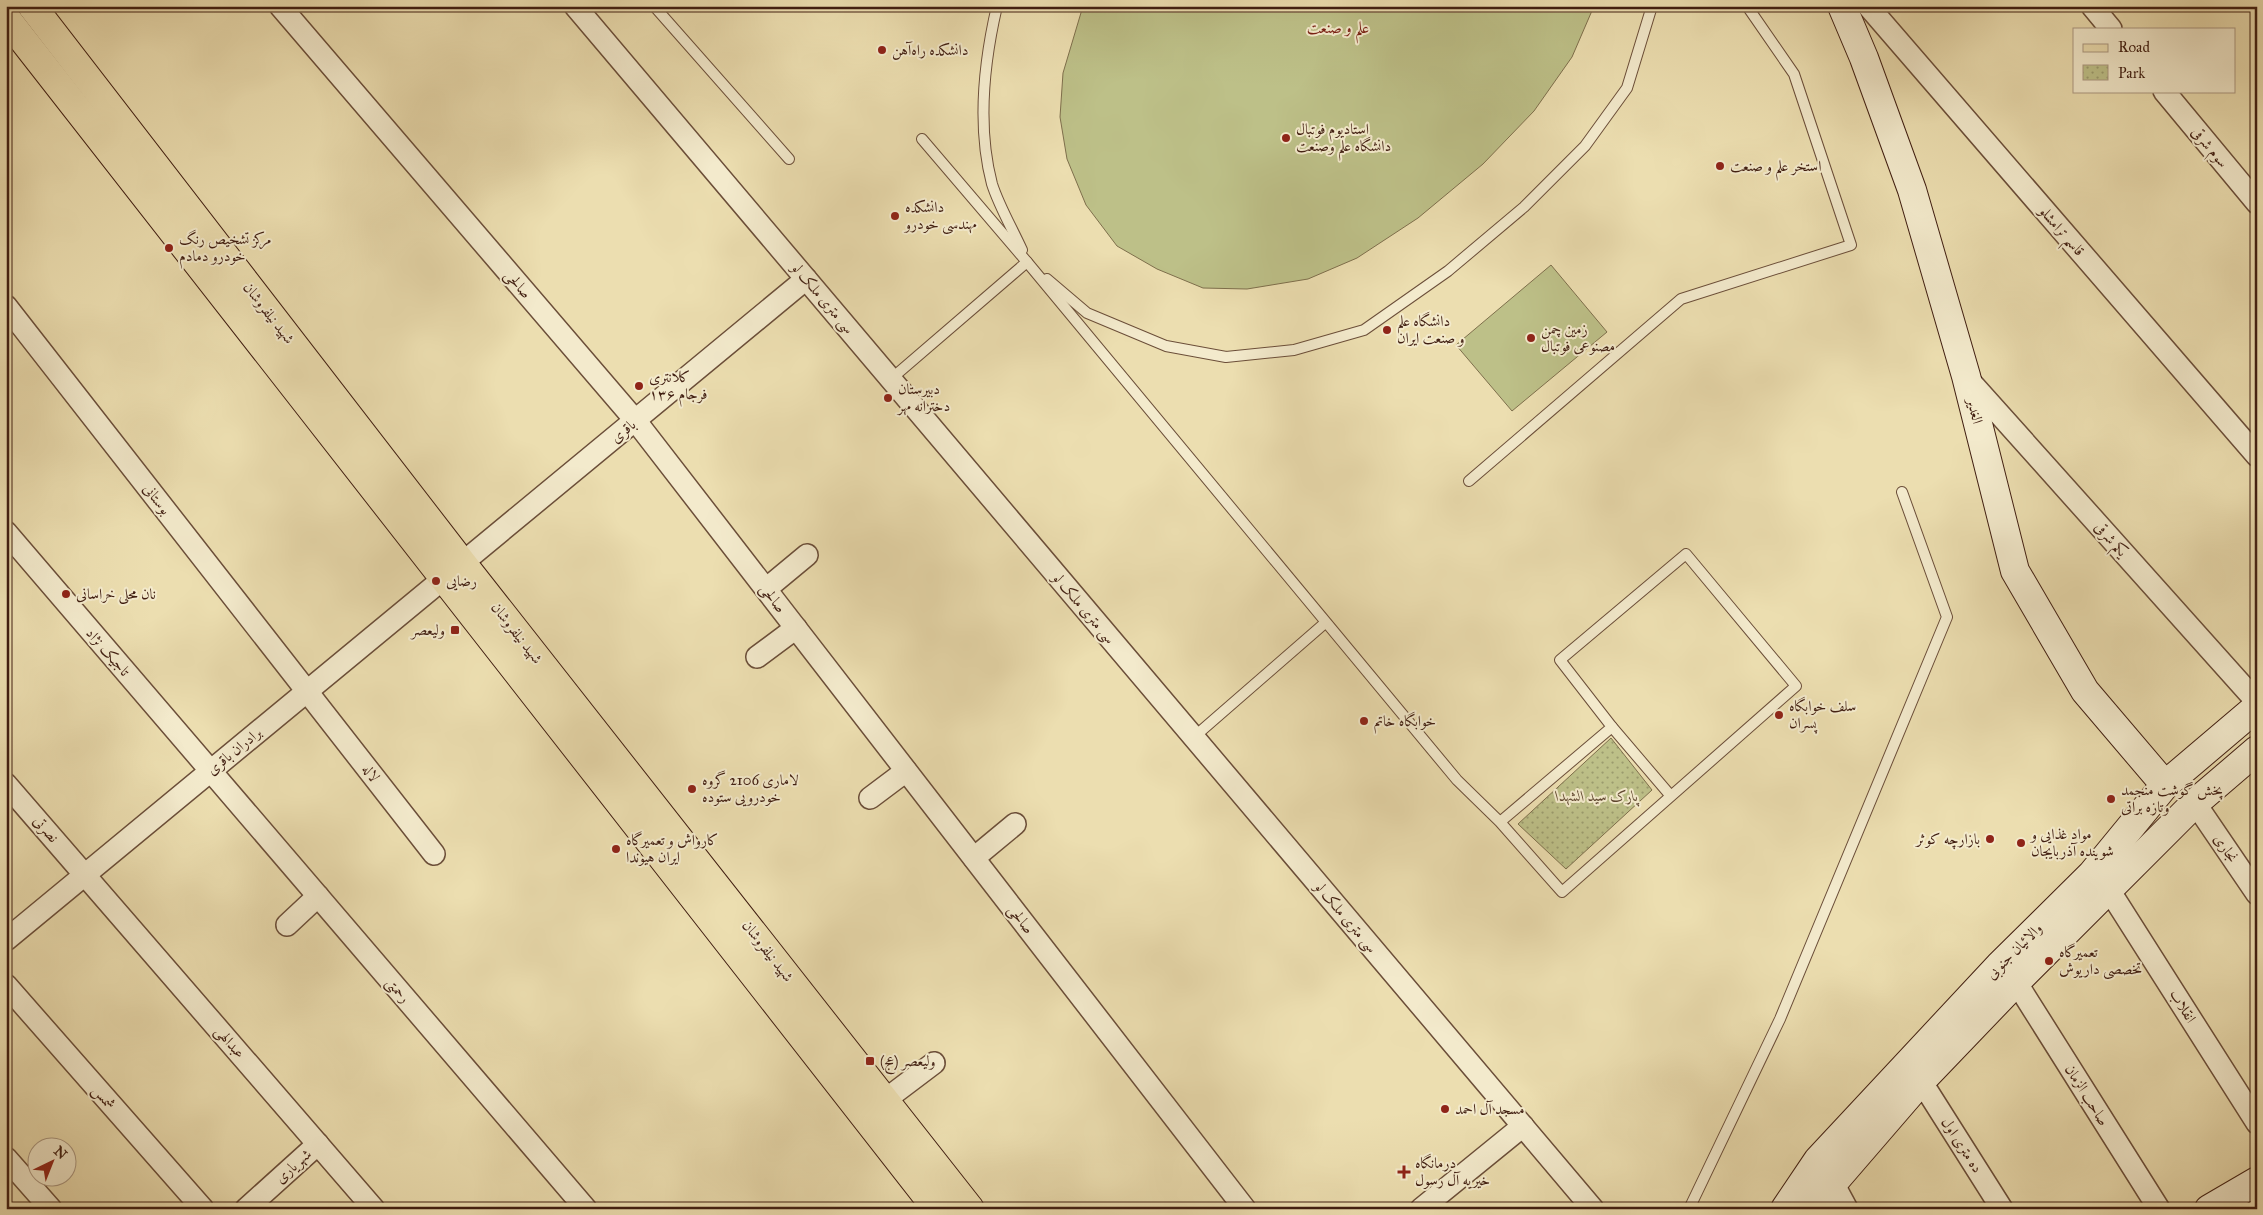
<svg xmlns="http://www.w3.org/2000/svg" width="2263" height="1215" font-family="'IM FELL Great Primer',Amiri,serif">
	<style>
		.grass { fill: #bdc088; stroke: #7e6f4c }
		.park { fill: url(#park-dots); stroke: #7e6f4c }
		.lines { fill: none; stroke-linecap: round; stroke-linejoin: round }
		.lane-casing { stroke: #6b4e39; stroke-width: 12 }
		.street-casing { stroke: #6b4e39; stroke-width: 24 }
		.secondary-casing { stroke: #401e11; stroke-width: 30 }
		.primary-casing { stroke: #401e11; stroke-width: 30 }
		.lane { stroke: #f3eacc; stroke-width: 10 }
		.street { stroke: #f3eacc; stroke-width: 21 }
		.secondary { stroke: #f3eacc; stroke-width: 28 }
		.primary { stroke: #ecdeb0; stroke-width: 28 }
		.poi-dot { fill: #8f2418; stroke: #f3eacc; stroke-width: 2 }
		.labels { text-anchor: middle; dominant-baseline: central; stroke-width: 4; stroke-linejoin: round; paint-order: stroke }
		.poi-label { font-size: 15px; fill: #401e11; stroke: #f3eacc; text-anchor: start }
		.street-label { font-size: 15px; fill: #401e11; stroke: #f3eacc }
		.park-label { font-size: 15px; font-style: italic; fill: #5f462f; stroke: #f3eacc }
		.neighbourhood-label { font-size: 16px; fill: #7a1f14; stroke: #f3eacc }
	</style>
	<defs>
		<pattern id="park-dots" width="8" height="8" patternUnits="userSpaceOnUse" patternTransform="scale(1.25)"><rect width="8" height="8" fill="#bdc088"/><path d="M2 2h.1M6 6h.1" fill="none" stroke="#9b9b6e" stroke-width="1.8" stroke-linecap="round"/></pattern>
	</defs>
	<rect width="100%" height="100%" fill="#ecdeb0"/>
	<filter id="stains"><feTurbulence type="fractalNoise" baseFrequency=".004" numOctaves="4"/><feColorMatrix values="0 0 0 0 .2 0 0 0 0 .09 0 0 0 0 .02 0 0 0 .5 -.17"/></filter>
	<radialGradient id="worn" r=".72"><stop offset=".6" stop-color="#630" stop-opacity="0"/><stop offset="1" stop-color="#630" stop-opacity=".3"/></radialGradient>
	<g class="grass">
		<polygon points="1083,6 1594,6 1572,57 1534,111 1483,164 1418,218 1357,258 1308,279 1247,289 1203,288 1157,269 1117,246 1086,205 1067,159 1060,117 1063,73"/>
		<polygon points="1551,265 1607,332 1512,411 1456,345"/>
	</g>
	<polygon class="park" points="1611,738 1652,790 1566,869 1518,824"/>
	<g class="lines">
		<defs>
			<g id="lane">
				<polyline points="654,6 789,159"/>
				<path d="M997,6C984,62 977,127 992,184C999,206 1012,228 1022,250"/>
				<polyline points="922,139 1027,262 1457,780 1500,822 1612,727 1560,660 1686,554 1796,686 1562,892 1500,822"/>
				<polyline points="1047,279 1087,313 1166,346 1226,357 1294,350 1364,330 1448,271 1524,207 1585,146 1627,88 1652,6"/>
				<polyline points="891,379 1027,262"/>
				<polyline points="1469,481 1681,299 1851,245 1794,74 1747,6"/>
				<polyline points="1612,727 1670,795"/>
				<polyline points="1194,737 1325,623"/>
				<polyline points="1689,1209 1780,1019 1947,617 1902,492"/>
			</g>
			<g id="street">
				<polyline points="280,6 635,420 1245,1209"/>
				<polyline points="575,6 1593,1209"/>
				<polyline points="1868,6 2257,456"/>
				<polyline points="2092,6 2111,29"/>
				<polyline points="2164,91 2257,203"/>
				<polyline points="6,306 434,854"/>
				<polyline points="1967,378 2257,702"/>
				<polyline points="6,532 586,1209"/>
				<polyline points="766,589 807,555"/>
				<polyline points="757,657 796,628"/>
				<polyline points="6,784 374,1209"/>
				<polyline points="870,798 906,771"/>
				<polyline points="2195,803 2257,894"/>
				<polyline points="974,858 1015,824"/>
				<polyline points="2109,890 2257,1123"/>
				<polyline points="287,925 318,896"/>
				<polyline points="6,940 806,279"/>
				<polyline points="2016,982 2159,1209"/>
				<polyline points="6,985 203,1209"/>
				<polyline points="1921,1081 2002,1209"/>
				<polyline points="885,1100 934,1063"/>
				<polyline points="6,1158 51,1209"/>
				<polyline points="1833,1183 1847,1209"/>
				<polyline points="246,1209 318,1144"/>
				<polyline points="1421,1209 1523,1126"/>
			</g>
			<g id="secondary">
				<polyline points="1842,6 1864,58 1912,190 1966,376 2015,571 2085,691 2165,785"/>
				<polyline points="1785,1209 1818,1160 1999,966 2092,874 2165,785 2257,707"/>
				<polyline points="1816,1209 1833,1183 1921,1081 2016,982 2195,803 2257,750"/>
				<polyline points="2209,1209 2257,1181"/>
			</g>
			<g id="primary">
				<polyline points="32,6 462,563 970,1209"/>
				<polyline points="6,18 937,1209"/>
			</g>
		</defs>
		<use href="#lane" class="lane-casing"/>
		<use href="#street" class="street-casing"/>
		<use href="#secondary" class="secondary-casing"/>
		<use href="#primary" class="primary-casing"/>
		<use href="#lane" class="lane"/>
		<use href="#street" class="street"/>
		<use href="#secondary" class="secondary"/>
		<use href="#primary" class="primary"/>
	</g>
	<g class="poi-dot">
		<circle cx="882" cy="50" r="5"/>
		<circle cx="1286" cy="138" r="5"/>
		<circle cx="1720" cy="166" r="5"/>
		<circle cx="895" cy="216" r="5"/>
		<circle cx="169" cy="248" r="5"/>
		<circle cx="1387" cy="330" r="5"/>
		<circle cx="1531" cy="338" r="5"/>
		<circle cx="639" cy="386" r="5"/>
		<circle cx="888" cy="398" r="5"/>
		<circle cx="436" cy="581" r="5"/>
		<circle cx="66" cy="594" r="5"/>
		<rect x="450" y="625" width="10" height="10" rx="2.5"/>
		<circle cx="1779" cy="715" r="5"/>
		<circle cx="1364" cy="721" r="5"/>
		<circle cx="692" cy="789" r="5"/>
		<circle cx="2111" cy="799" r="5"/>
		<circle cx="1990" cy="839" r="5"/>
		<circle cx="2021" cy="843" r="5"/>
		<circle cx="616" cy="849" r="5"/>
		<circle cx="2049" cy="961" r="5"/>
		<rect x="865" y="1056" width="10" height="10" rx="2.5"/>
		<circle cx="1445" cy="1109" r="5"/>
		<path d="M1401.5 1164.5h5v5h5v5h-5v5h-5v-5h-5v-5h5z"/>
	</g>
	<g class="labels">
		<g class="poi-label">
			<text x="892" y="50">دانشکده راه‌آهن</text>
			<text x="1296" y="129">استادیوم فوتبال<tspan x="1296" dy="17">دانشگاه علم وصنعت</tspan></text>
			<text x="1730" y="166">استخر علم و صنعت</text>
			<text x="905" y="207">دانشکده<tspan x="905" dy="17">مهندسی خودرو</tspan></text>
			<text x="179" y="239">مرکز تشخیص رنگ<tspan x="179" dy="17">خودرو دمادم</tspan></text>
			<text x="1397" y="321">دانشگاه علم<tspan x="1397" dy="17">و صنعت ایران</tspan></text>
			<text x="1541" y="329">زمین چمن<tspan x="1541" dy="17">مصنوعی فوتبال</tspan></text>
			<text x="649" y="377">کلانتری<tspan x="649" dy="17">۱۳۶ فرجام</tspan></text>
			<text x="898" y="389">دبیرستان<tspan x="898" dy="17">دخترانه مهر</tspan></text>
			<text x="446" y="581">رضایی</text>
			<text x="76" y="594">نان محلی خراسانی</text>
			<text x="445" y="630" text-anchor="end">ولیعصر</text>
			<text x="1789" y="706">سلف خوابگاه<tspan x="1789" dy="17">پسران</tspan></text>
			<text x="1374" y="721">خوابگاه خاتم</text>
			<text x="702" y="780">لاماری 2106 گروه<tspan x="702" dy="17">خودرویی ستوده</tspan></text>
			<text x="2121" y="790">پخش گوشت منجمد<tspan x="2121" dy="17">وتازه براتی</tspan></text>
			<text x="2031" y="834">مواد غذایی و<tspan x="2031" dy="17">شوینده آذربایجان</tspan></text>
			<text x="1980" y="839" text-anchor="end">بازارچه کوثر</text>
			<text x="626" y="840">کارواش و تعمیرگاه<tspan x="626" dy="17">ایران هیوندا</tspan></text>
			<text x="2059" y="952">تعمیرگاه<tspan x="2059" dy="17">تخصصی داریوش</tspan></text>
			<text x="880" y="1061">ولیعصر (عج)</text>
			<text x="1455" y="1109">مسجد آل احمد</text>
			<text x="1415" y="1163">درمانگاه<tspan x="1415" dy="17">خیریه آل رسول</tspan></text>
		</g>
		<g class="street-label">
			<text transform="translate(2210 147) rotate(50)">سوم شرقی</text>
			<text transform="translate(2062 231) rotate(49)">قاسم ترامشلو</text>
			<text transform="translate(518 284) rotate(49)">صالحی</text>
			<text transform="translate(823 298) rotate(50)">سی متری ملک لو</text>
			<text transform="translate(269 313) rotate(52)">شهید نیلفروشان</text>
			<text transform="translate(1975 411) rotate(76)">الغدیر</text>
			<text transform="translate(623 431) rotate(-39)">باقری</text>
			<text transform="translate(157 499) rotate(52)">بوستانی</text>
			<text transform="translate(2111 539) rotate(48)">یکم شرقی</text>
			<text transform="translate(773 598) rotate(52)">صالحی</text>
			<text transform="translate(1084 608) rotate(50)">سی متری ملک لو</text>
			<text transform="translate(517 633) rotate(52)">شهید نیلفروشان</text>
			<text transform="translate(108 652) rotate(49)">تاجیک نژاد</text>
			<text transform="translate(234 751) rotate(-39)">برادران باقری</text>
			<text transform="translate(371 773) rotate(52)">لاله</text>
			<text transform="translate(46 829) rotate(49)">نصرتی</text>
			<text transform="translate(2226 848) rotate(56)">نجاری</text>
			<text transform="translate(1346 917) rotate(50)">سی متری ملک لو</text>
			<text transform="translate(1021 919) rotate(52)">صالحی</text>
			<text transform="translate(768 951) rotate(52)">شهید نیلفروشان</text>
			<text transform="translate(2014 951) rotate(-45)">والائیان جنوبی</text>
			<text transform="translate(398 990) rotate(49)">رحمتی</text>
			<text transform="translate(2183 1006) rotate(58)">انقلاب</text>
			<text transform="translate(230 1042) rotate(49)">عبدالهی</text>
			<text transform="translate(2087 1095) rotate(58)">صاحب الزمان</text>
			<text transform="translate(104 1097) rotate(49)">شمس</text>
			<text transform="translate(1962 1145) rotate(57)">ده متری اول</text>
			<text transform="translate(293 1166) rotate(-42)">شهریاری</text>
		</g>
		<g class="park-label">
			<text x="1597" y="796">پارک سید الشهدا</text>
		</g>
		<g class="neighbourhood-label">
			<text x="1338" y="27">علم و صنعت</text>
		</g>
	</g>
	<rect width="2263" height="1215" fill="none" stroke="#ecdeb0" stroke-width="25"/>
	<rect x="8" y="8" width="2248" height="1200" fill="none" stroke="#401e11" stroke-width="2.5"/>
	<rect x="12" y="12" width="2238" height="1190" fill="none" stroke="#401e11"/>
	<rect x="2073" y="28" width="162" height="65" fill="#f3eacc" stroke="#ab9881"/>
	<rect x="2083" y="44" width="25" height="8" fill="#ecdeb0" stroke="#ab9881"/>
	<text x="2118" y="52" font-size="15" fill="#401e11">Road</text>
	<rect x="2083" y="65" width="25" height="15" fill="url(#park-dots)" stroke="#ab9881"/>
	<text x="2118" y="78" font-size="15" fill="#401e11">Park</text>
	<g transform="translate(52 1162) rotate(43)"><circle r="24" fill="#f3eacc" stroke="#ab9881"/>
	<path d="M0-4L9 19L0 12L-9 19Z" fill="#8f2418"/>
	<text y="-8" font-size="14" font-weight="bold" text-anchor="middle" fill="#401e11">N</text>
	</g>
	<rect width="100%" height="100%" filter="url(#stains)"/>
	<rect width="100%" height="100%" fill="url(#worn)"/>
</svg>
